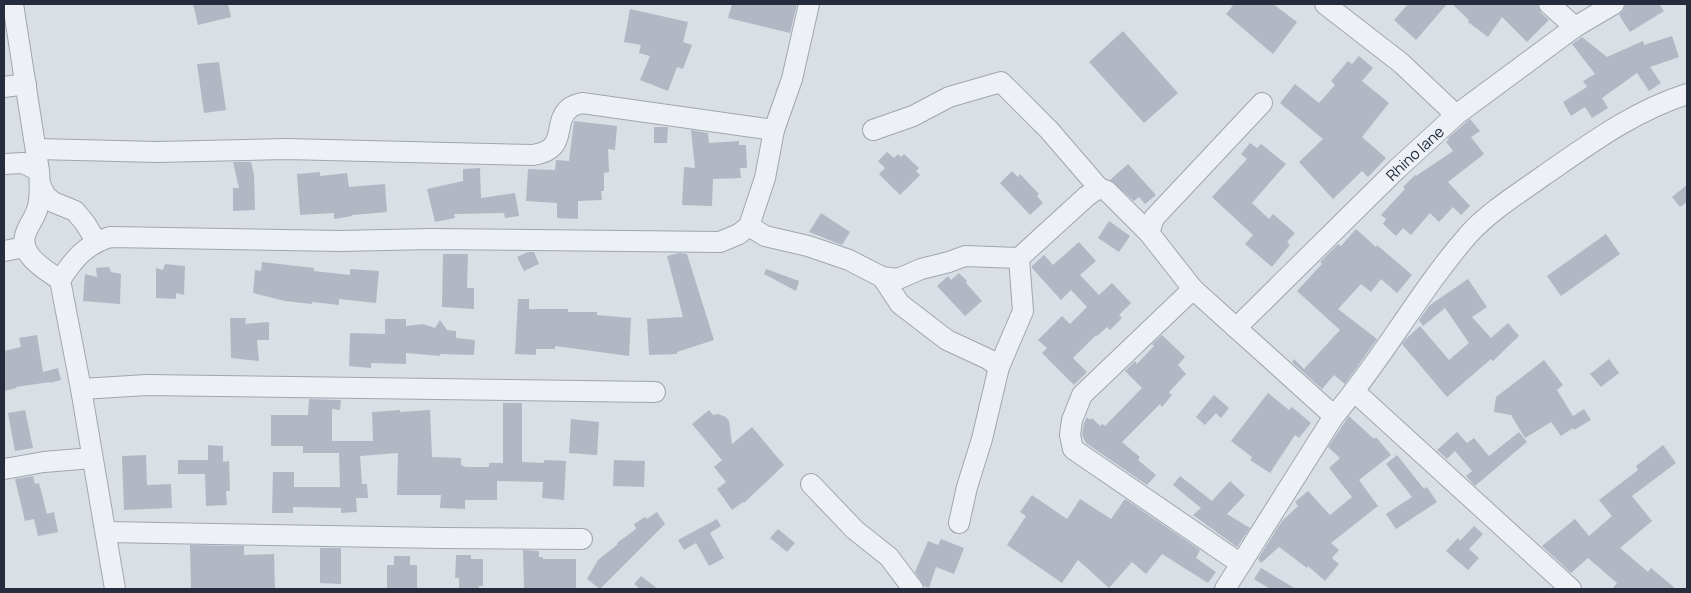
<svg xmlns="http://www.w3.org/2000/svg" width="1691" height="593" font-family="Manrope,sans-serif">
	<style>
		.building { fill: #b1b8c3 }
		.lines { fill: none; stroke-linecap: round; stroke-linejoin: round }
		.minor-casing { stroke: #a0a6b0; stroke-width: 22 }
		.minor { stroke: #edf0f5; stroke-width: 20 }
		.labels { text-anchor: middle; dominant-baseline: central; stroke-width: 4; stroke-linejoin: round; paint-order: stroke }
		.street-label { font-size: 15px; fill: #242c3d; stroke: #eaeef4 }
	</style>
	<rect width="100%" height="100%" fill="#dadfe6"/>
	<g class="building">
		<polygon points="193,4 228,4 231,17 198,25"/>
		<polygon points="732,4 797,4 790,33 728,18"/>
		<polygon points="1234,4 1273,4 1297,22 1273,54 1226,14"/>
		<polygon points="1408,4 1447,4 1416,40 1394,20"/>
		<polygon points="1452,4 1537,4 1541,13 1549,20 1527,42 1502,17 1488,37 1468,22 1469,20"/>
		<polygon points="1626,4 1659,4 1664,11 1630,32 1619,15 1624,10"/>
		<polygon points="630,9 688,22 683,42 692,45 683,69 677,67 668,91 640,80 650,56 639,53 641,45 624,42"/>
		<polygon points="1123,31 1178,93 1144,123 1089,62"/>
		<polygon points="1672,36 1679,57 1650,67 1661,83 1649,91 1637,73 1602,98 1608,108 1592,118 1585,107 1571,116 1563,102 1587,87 1583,81 1595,74 1572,44 1582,37 1607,57 1643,41 1644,45"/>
		<polygon points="1359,56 1373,68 1362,81 1389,103 1362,137 1386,158 1368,177 1362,171 1333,199 1299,162 1323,139 1280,103 1295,84 1319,103 1335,85 1331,81 1343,67 1348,61 1352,64"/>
		<polygon points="219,62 226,110 204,113 197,64"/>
		<polygon points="1470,119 1480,131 1471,137 1484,154 1448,182 1470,206 1461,215 1453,207 1439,222 1430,213 1411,235 1403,228 1396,236 1383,224 1386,219 1381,215 1405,189 1403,187 1415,175 1416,176 1453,151 1446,142 1449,139 1448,138"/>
		<polygon points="574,121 617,126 615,150 608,149 609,172 604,173 604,191 601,191 602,200 578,201 578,219 557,218 557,203 526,201 528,169 555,170 556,160 569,161"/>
		<polygon points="654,127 668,127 667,143 654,143"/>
		<polygon points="691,130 708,133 709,143 739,141 739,145 746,145 747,168 740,168 741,178 713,179 712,206 682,205 684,167 695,168"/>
		<polygon points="1250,143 1257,148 1261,144 1286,164 1252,203 1269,219 1273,214 1295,233 1287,242 1290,245 1272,267 1245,244 1253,235 1212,197 1247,159 1241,154"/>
		<polygon points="887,152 894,158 898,154 901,157 904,154 919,168 916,171 920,175 900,195 879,174 885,168 878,161"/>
		<polygon points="233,162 251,162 254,175 255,210 233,211 233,188 239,188"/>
		<polygon points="1128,164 1156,195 1145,204 1139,197 1134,201 1110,180"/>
		<polygon points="480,168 481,198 515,193 519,216 505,218 504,213 454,214 455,218 435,222 427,189 463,181 463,169"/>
		<polygon points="1012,171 1018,177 1020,174 1039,194 1037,196 1043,203 1030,215 1000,183"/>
		<polygon points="320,172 320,176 347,173 349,187 385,184 387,212 352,215 352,216 334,219 334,213 300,215 297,174"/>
		<polygon points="1687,185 1687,202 1680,207 1672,197"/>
		<polygon points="821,213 850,232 842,245 809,232"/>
		<polygon points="1109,221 1130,236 1119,252 1098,238"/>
		<polygon points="1356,229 1376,247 1377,245 1412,275 1397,293 1381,279 1371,292 1361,284 1338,309 1377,339 1345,384 1334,375 1322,389 1292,362 1294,359 1304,369 1340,330 1297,291 1322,264 1320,262 1338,244 1341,246"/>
		<polygon points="1606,234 1620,254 1561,296 1547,276"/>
		<polygon points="1079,242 1096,261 1080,275 1099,295 1112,283 1131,303 1119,315 1122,318 1110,330 1107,327 1097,336 1096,335 1073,358 1087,372 1074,385 1042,353 1047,348 1038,340 1062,316 1070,324 1087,307 1071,290 1061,300 1032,268 1032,266 1044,255 1053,265"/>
		<polygon points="528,252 534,252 539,264 524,271 517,257"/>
		<polygon points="679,253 687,254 714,340 677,352 677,354 649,355 647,319 683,317 667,256"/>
		<polygon points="443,254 468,254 467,288 474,288 474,309 442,307"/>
		<polygon points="262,262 314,268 314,271 350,275 350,269 379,271 376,303 339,299 339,305 312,302 312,304 285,301 253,293 255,270 261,271"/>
		<polygon points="165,264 185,266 184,295 176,293 176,299 156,298 156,268 163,270"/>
		<polygon points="109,267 111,272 121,274 120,304 83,301 85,274 97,277 96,268"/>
		<polygon points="766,269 799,281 796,291 764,274"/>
		<polygon points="959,273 967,281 966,283 982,301 965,316 937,286 948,276 951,280"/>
		<polygon points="1468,279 1487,307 1472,317 1491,338 1508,323 1519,336 1493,361 1491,359 1447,397 1402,344 1407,338 1420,326 1449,360 1469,343 1445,308 1423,326 1419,320 1430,305"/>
		<polygon points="518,299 529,299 529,309 568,309 568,312 597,312 597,315 631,318 629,356 555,346 555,349 536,349 536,355 515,354"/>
		<polygon points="230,318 246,318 245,324 269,322 269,340 257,340 259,361 231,358"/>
		<polygon points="385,319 406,319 406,326 423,324 435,328 440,320 447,330 456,331 456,338 475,340 474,355 440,354 440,356 406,353 406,364 371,363 371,368 349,366 350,333 385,334"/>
		<polygon points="37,335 43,372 58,368 61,380 50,383 50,382 16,387 17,388 4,391 4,351 21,347 19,338"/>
		<polygon points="1162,335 1185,357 1178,365 1186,374 1169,392 1172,395 1162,407 1160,404 1122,442 1140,457 1138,460 1156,475 1147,485 1086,443 1082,435 1084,423 1087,417 1090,420 1092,418 1100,426 1102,424 1105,426 1142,388 1125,371 1135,361 1137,364 1154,346 1152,344"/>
		<polygon points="1609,359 1619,373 1601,387 1590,374"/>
		<polygon points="1544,360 1563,385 1557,390 1573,416 1584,409 1591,420 1574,430 1573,428 1561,436 1551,422 1525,438 1511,415 1494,412 1496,397"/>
		<polygon points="1268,393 1289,410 1292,407 1311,423 1299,438 1295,435 1270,473 1250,460 1252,457 1231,441"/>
		<polygon points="1214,395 1229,408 1221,418 1216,413 1205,425 1196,417"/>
		<polygon points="309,399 341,400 340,410 332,409 332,441 373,441 372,412 400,410 400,412 430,410 432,457 461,458 461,465 466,467 489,467 489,463 503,463 503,403 522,403 522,462 544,463 544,460 566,461 564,500 542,498 543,482 497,481 497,500 465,500 465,509 440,508 441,495 397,495 398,453 360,456 362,484 367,484 368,498 356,498 357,512 341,513 341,508 293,507 293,513 272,513 273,472 294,472 294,487 340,487 339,453 303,453 303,446 271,446 271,415 308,415"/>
		<polygon points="25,410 33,448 15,451 8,413"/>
		<polygon points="709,410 713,415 718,414 726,417 729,421 732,444 752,427 784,465 744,503 743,502 732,510 717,489 726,482 714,467 722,460 692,424"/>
		<polygon points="1349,416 1374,439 1376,437 1391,455 1359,480 1378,506 1331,543 1339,550 1332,558 1339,564 1325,581 1308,566 1307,568 1279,547 1261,563 1258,559 1282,521 1298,506 1295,502 1308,491 1330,515 1352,497 1329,468 1340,458 1328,447"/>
		<polygon points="571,419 599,422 597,455 569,453"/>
		<polygon points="1457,432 1467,443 1474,438 1489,456 1519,432 1527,442 1475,486 1466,476 1472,471 1455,451 1447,459 1437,450"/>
		<polygon points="208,445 223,446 223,462 229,461 230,491 226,491 227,505 206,506 205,474 178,474 178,460 208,460"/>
		<polygon points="1663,445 1676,463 1632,496 1652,521 1620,548 1648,572 1651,568 1676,589 1612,589 1617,583 1588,558 1571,573 1542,546 1575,519 1589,536 1612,516 1599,500 1638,470 1636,466"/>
		<polygon points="146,455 147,485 171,484 172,508 124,510 122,456"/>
		<polygon points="1397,455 1424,489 1427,487 1437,502 1396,529 1386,514 1412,497 1386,464"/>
		<polygon points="614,460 645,461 644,487 613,486"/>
		<polygon points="33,476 35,484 39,483 47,514 54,512 58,532 38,536 34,519 25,521 15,479"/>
		<polygon points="1180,476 1212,501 1230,481 1245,495 1227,514 1250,528 1237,547 1193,515 1201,508 1173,485"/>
		<polygon points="1032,495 1067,519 1080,499 1111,519 1125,499 1200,550 1196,558 1216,572 1208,583 1162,554 1146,574 1132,562 1109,588 1078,560 1062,583 1007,545 1026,516 1020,512"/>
		<polygon points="657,512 665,524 600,589 587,579 598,560 618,544 617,543 636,529 634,524 645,517 647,519"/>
		<polygon points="717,519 721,526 710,533 724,558 709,566 696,543 684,550 678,540"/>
		<polygon points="1474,526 1483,534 1469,549 1479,558 1468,570 1446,551 1458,538 1460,541"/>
		<polygon points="778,529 795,543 787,552 770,538"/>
		<polygon points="941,539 964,548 954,574 936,567 929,588 924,586 915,572 928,541 938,545"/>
		<polygon points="190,545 244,546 244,555 274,554 275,589 191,589"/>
		<polygon points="320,548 341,548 341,584 320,583"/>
		<polygon points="523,550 539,551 539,557 543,557 543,559 576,559 576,589 524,589"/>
		<polygon points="456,555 471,555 471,559 483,559 483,586 479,586 479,589 459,589 459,578 455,578"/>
		<polygon points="394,556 410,556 410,565 417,565 417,589 387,588 387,565 394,565"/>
		<polygon points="1261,568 1296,589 1270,589 1254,579"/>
		<polygon points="641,576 658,589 640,589 634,584"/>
	</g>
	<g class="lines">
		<defs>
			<g id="minor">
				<path d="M13,4L39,171C40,184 41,198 37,210C34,219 27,227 25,236C20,256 46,270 60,280L81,389L115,589"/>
				<polyline points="1325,4 1401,63 1456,115"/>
				<polyline points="1549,4 1575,27"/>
				<polyline points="4,87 26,84"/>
				<polyline points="1262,103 1154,218 1149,233 1193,289 1334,416"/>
				<polyline points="873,130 913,116 949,97 1001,82 1049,130 1099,188"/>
				<path d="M37,149L158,152L286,149L533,155C571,149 550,122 571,107C574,105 579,104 582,103L774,130"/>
				<polyline points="4,164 23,163 39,171"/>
				<polyline points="40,184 45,195 53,202 75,211 85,223 96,241"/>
				<polyline points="749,226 765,236 808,246 849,260 882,277 898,279 921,269 949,262 965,256 1019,258 1087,196 1099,188 1107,191 1149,233"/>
				<polyline points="4,251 25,247"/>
				<polyline points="882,277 900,304 947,340 988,359 999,367"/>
				<path d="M60,280C75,258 85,245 110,237L341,241L430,239L720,242L739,234L749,226L765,178L774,130L792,79L809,4"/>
				<polyline points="1193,289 1082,395 1072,420 1070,435 1073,449 1241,564"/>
				<path id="s1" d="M1236,328L1397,169L1456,115L1575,27L1614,4"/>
				<polyline points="81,389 147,385 655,392"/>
				<polyline points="1355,392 1571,589"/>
				<polyline points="4,469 44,462 92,458"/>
				<polyline points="811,484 855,530 889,557 913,589"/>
				<polyline points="959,523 967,487 982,439 999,367 1023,311 1019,258"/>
				<polyline points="106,532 442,538 582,539"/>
				<path d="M1225,589L1334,416C1383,359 1419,291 1469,234C1490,211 1518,194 1543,176C1591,143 1632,112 1687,94"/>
			</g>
		</defs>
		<use href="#minor" class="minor-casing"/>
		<use href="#minor" class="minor"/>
	</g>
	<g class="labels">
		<g class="street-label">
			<text stroke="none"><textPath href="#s1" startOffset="250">Rhino lane</textPath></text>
		</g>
	</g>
	<rect width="1691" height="593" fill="none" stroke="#242c3d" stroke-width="10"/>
</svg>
